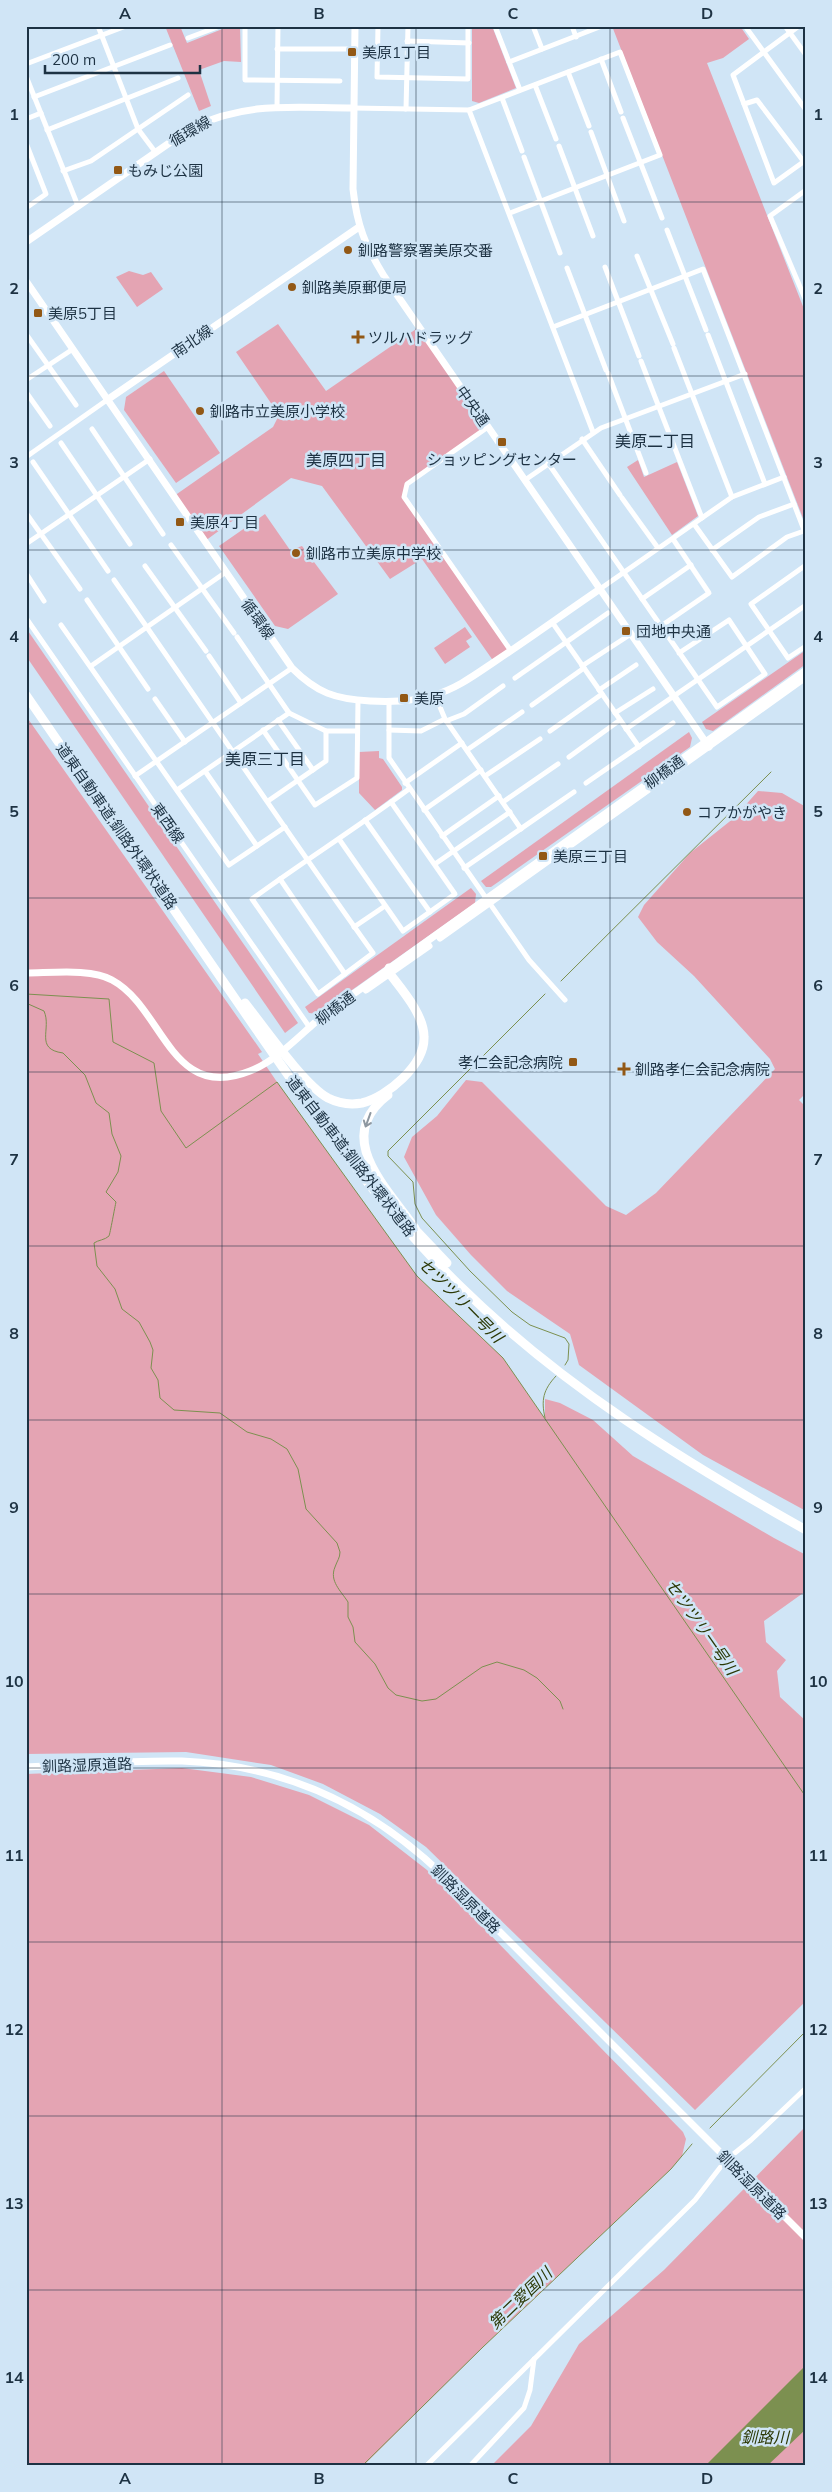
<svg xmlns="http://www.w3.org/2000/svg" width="832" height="2492" font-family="Mulish,'Noto Sans JP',sans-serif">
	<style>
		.green { fill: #e4a4b3 }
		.water { fill: #7c9050 }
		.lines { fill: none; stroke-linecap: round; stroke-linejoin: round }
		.stream { stroke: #7c9050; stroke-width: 1 }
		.street { stroke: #fff; stroke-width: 5 }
		.secondary { stroke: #fff; stroke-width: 7 }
		.highway { stroke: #fff; stroke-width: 9 }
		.oneway { stroke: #8e98a1 }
		.grid { fill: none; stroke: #1d3243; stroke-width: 1; stroke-opacity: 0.55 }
		.poi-dot { fill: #925815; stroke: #d0e5f6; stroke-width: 2 }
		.labels { text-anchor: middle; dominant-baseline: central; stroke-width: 5; stroke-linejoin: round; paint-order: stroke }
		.poi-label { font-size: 15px; fill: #1d3243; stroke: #d0e5f6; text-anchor: start }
		.street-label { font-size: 15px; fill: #1d3243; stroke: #d0e5f6 }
		.neighbourhood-label { font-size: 16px; fill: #1d3243; stroke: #d0e5f6 }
		.water-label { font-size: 16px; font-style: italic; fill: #2b3805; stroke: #d0e5f6 }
		.neatline { fill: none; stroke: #1d3243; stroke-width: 2 }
		.grid-label { font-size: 16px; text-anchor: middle; font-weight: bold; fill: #1d3243 }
	</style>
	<rect width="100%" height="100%" fill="#d0e5f6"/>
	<g class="green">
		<polygon points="165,26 180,26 187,43 230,26 240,26 241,62 224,61 199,70 211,106 199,111"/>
		<polygon points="472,26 492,26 516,88 479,103 472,101"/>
		<polygon points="612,26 740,26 749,39 723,58 707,63 806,314 806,526"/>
		<polygon points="129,271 143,275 151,272 163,289 137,307 116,277"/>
		<polygon points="278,324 326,391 419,327 488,427 407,484 404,497 511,651 494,662 422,559 390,579 322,486 291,478 205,541 174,496 273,427 279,415 236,352"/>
		<polygon points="164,371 220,453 176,483 124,410 126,397"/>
		<polygon points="638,460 644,477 677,462 698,516 672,535 627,467"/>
		<polygon points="265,514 290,550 302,546 338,594 288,629 275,626 219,546"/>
		<polygon points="465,627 472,637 466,641 470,647 445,664 434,648"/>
		<polygon points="26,628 298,1023 285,1033 26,656"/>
		<polygon points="806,650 806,664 713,731 706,729 702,722"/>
		<polygon points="26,716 262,1052 258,1054 277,1082 417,1276 503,1358 545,1419 545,1399 560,1403 593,1420 633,1456 774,1538 806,1555 806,1591 764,1621 766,1642 786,1660 777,1671 780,1697 806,1721 806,2001 695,2110 426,1847 380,1814 323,1784 271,1765 186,1752 26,1754"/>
		<polygon points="689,732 692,738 690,747 491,887 486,887 481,881"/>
		<polygon points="379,751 379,758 383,759 402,787 402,790 375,810 359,793 359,752"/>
		<polygon points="758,791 782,793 806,807 806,1093 799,1100 806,1107 806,1511 703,1455 579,1365 570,1334 507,1291 471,1255 436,1215 404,1157 412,1137 437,1116 466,1080 482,1082 606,1206 626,1215 656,1193 775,1069 770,1059 694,976 657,942 638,917 644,905 690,853 734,818"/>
		<polygon points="471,888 476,894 475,903 318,1014 309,1013 305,1007"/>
		<polygon points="182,1768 251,1777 309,1795 369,1825 427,1870 683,2132 686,2139 682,2156 671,2169 483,2347 363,2466 26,2466 26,1774"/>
		<polygon points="806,2126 806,2466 491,2466 531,2426 579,2344 664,2270"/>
	</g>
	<polygon class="water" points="806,2365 806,2429 767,2466 705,2466"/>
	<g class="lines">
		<g class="stream">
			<polyline points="561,981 771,772"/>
			<polyline points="26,994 109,999 113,1042 154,1063 161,1111 186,1148 277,1082 417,1276 503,1358 806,1797"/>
			<polyline points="545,994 388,1151 388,1156 413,1182 415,1204 422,1218 470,1271 512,1312 530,1325 565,1338 569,1344 568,1360 565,1365"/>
			<path d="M26,1003L44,1011C52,1029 34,1049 63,1053L85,1075L96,1103L109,1113L112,1134L121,1156L118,1172L106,1192L116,1202C115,1206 110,1234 109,1236C105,1240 98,1240 94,1243L97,1266L115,1289L122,1309L139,1322L150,1342L153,1350L151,1368L158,1380L160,1398L174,1410L220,1413L247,1432L271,1439L287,1449L298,1469L306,1509L337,1543L340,1552C340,1558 337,1561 335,1567C329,1581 341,1591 348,1602V1617L353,1627L355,1642L375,1664L388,1688L396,1695L422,1701L436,1699L482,1667L497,1662L524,1670L537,1678L560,1701L563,1709"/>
			<path d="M545,1418C541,1400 543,1390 556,1376"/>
			<polyline points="710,2128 806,2031"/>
			<polyline points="362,2466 483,2347 671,2169 692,2144"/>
		</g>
		<g class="street">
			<polyline points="98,26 138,129 156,153"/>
			<polyline points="245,26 245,80 340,81"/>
			<polyline points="378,26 377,77 468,79 468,26"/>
			<polyline points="495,26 520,90"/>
			<polyline points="533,26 542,49"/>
			<polyline points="572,26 576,37"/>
			<polyline points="745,26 806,110"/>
			<polyline points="785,26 806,55"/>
			<polyline points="799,26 733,75 774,183 806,160"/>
			<polyline points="26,27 27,26"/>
			<polyline points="188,38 220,26"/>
			<polyline points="407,41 469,43"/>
			<polyline points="277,49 354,49"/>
			<polyline points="601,59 621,112"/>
			<polyline points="509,62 602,26"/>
			<polyline points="26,64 126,26"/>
			<polyline points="568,72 589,126"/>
			<polyline points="26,76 78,206"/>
			<polyline points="535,85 556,139"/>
			<polyline points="34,97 170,45"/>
			<polyline points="502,98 522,151"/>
			<polyline points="744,104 757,100 804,162"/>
			<polyline points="277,107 278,26"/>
			<polyline points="353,108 469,110 593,432"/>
			<polyline points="406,109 408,26"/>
			<polyline points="469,110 620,52 660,155 510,213"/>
			<polyline points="623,118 662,218"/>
			<polyline points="26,119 41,113"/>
			<polyline points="47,130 178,78"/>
			<polyline points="591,132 624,221"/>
			<polyline points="26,143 46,194 26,208"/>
			<polyline points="559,146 593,236"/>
			<polyline points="524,157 560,253"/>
			<polyline points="63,171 91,161 188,95"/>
			<polyline points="806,190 770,216 806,301"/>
			<polyline points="667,230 706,330"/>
			<polyline points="637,256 673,344"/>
			<polyline points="605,267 639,356"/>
			<polyline points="567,268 606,370"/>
			<polyline points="553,327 703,269 806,535"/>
			<polyline points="26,334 76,405"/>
			<polyline points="708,335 765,484"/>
			<polyline points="674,348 732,497"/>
			<polyline points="641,361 702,518"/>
			<polyline points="608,373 646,473"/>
			<polyline points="26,380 73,349"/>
			<polyline points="26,392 50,426"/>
			<polyline points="488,427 407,484 404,497 511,651"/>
			<polyline points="92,429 163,534"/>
			<polyline points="582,439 620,495"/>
			<polyline points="61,443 130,544"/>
			<polyline points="26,457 107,400"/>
			<polyline points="33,462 108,571"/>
			<polyline points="548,463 717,707 765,674 729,620 679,653"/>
			<polyline points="525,480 601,428 745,374"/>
			<polyline points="622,498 658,548"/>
			<polyline points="26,513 80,589"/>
			<polyline points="694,524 732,577 787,537 804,531"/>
			<polyline points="26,544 150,459"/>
			<polyline points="171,545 234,633"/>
			<polyline points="712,550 759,517 794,504"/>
			<polyline points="806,565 751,604 788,658 806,646"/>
			<polyline points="145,566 206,651"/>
			<polyline points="26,573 44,601"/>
			<path d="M114,580C201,704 285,830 373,953L318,994L252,899C304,861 358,827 409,789"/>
			<polyline points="600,589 732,497 784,477"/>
			<polyline points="642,599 691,565"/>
			<polyline points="87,600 148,689"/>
			<polyline points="26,618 310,1028"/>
			<polyline points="552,622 639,747"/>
			<polyline points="61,625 229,865 285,827"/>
			<polyline points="661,626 709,593 673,539"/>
			<polyline points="237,637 289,713 326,731 357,731"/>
			<polyline points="209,656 241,703"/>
			<polyline points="91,666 226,572"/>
			<polyline points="582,666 631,634"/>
			<polyline points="515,678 608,613"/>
			<polyline points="599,690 636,665"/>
			<polyline points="435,695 445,719 521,829"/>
			<polyline points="155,699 185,742"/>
			<polyline points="389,701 389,758 529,960 565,1000"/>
			<polyline points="532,705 584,668"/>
			<polyline points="615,713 653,689"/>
			<polyline points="278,720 313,770"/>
			<polyline points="446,721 464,714 503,686"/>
			<polyline points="626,729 806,605"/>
			<polyline points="263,730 315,805 357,778 358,700"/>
			<polyline points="389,730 421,731 445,719"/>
			<polyline points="550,731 602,694"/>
			<polyline points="467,750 522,712"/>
			<polyline points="569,757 620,720"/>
			<polyline points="205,771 257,846"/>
			<polyline points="135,776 292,668"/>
			<polyline points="485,776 540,739"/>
			<polyline points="405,783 462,743"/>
			<polyline points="586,783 673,723"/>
			<polyline points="177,790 289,713"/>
			<polyline points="268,801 326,761 326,731"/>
			<polyline points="503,802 558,764"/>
			<polyline points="424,810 481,770"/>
			<polyline points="365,820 430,912"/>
			<polyline points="442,836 499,796"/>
			<polyline points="339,839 403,931 455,894 391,802"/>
			<polyline points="435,864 510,812"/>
			<polyline points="464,868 574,792"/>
			<polyline points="280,879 345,974"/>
			<polyline points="354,927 385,906"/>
			<polyline points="426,2466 695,2200 726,2160 751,2140 806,2088"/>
			<polyline points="470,2466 524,2408 530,2390 534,2359"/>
		</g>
		<g class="secondary">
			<path d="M355,26L353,189C357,226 365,245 384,276L709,747"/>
			<path d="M26,242L191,128C247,101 293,108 353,108"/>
			<path d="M26,281L292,668C317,693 335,699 370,701C391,702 414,702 434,695C458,688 476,674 497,660C532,637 566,612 600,589"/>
			<polyline points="107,400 359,227"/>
			<polyline points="440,938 806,677"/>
			<path d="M26,973C50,973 92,968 112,980C164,1008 170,1103 250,1071C276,1061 298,1037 319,1019C332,1008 346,999 359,990L806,670"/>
			<polyline points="366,990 429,946"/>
			<path d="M26,1767C78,1765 130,1760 182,1761C284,1765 370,1805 443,1875L806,2238"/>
		</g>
		<g class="highway">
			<path d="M26,695C96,795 165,896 234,997C303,1097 372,1200 460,1286C562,1386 681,1460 806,1530"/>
			<path d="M245,1003C264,1027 304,1085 328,1098C338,1103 351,1105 362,1103C387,1097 425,1065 424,1037C424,1015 403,991 390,974L389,968"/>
			<path d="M388,1095C332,1137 387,1188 415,1228"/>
			<polyline points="411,1225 447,1263"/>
		</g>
	</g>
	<defs><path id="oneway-shaft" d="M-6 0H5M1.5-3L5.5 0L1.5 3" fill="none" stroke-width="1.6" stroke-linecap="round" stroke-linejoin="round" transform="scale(1.25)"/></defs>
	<use class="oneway" href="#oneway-shaft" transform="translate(368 1120) rotate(110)"/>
	<path class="grid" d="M222,26V2466M416,26V2466M610,26V2466M26,202H806M26,376H806M26,550H806M26,724H806M26,898H806M26,1072H806M26,1246H806M26,1420H806M26,1594H806M26,1768H806M26,1942H806M26,2116H806M26,2290H806"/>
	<g class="poi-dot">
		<rect x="347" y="47" width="10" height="10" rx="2.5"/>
		<rect x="113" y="165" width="10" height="10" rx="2.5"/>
		<circle cx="348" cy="250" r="5"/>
		<circle cx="292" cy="287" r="5"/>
		<rect x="33" y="308" width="10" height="10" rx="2.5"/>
		<path d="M355.5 329.5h5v5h5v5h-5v5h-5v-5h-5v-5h5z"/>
		<circle cx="200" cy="411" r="5"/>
		<rect x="497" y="437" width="10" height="10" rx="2.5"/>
		<rect x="175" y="517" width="10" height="10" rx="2.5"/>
		<circle cx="296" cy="553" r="5"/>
		<rect x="621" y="626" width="10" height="10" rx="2.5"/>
		<rect x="399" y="693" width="10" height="10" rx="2.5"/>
		<circle cx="687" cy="812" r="5"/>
		<rect x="538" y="851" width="10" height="10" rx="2.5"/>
		<rect x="568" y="1057" width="10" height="10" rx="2.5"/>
		<path d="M621.5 1061.5h5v5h5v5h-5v5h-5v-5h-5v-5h5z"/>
	</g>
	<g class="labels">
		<g class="poi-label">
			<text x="362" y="52">美原1丁目</text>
			<text x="128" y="170">もみじ公園</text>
			<text x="358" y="250">釧路警察署美原交番</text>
			<text x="302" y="287">釧路美原郵便局</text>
			<text x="48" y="313">美原5丁目</text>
			<text x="368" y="337">ツルハドラッグ</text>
			<text x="210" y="411">釧路市立美原小学校</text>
			<text x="502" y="459" text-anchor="middle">ショッピングセンター</text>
			<text x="190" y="522">美原4丁目</text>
			<text x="306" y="553">釧路市立美原中学校</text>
			<text x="636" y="631">団地中央通</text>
			<text x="414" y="698">美原</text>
			<text x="697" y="812">コアかがやき</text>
			<text x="553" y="856">美原三丁目</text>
			<text x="563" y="1062" text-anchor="end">孝仁会記念病院</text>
			<text x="635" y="1069">釧路孝仁会記念病院</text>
		</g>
		<g class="street-label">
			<text transform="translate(190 131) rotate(-30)">循環線</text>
			<text transform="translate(192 341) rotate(-34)">南北線</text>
			<text transform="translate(473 406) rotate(55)">中央通</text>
			<text transform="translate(258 619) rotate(55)">循環線</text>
			<text transform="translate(664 772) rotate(-36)">柳橋通</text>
			<text transform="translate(168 823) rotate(55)">東西線</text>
			<text transform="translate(117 826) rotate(55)">道東自動車道;釧路外環状道路</text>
			<text transform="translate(335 1008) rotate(-37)">柳橋通</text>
			<text transform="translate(351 1156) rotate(52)">道東自動車道;釧路外環状道路</text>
			<text transform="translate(87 1765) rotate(-2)">釧路湿原道路</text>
			<text transform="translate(466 1899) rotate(45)">釧路湿原道路</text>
			<text transform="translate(752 2185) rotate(45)">釧路湿原道路</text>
		</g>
		<g class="neighbourhood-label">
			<text x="655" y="441">美原二丁目</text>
			<text x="346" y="460">美原四丁目</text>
			<text x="265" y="759">美原三丁目</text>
		</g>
		<g class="water-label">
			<text transform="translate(461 1300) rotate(45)">セツツリ一号川</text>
			<text transform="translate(702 1627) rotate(55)">セツツリ一号川</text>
			<text transform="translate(520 2298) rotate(-44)">第二愛国川</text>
			<text x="765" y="2437">釧路川</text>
		</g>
	</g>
	<rect width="832" height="2492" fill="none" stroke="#d0e5f6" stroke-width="55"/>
	<path d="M45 65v8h155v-8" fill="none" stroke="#1d3243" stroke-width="2.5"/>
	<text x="52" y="65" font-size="15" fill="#1d3243" stroke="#d0e5f6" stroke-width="4" paint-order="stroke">200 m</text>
	<rect x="28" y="28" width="776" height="2436" class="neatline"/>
	<g class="grid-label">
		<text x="125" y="19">A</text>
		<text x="319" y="19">B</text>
		<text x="513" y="19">C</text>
		<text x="707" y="19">D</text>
		<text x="14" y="120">1</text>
		<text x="818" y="120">1</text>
		<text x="14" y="294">2</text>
		<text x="818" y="294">2</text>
		<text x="14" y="468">3</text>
		<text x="818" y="468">3</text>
		<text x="14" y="642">4</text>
		<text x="818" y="642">4</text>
		<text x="14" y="817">5</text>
		<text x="818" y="817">5</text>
		<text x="14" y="991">6</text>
		<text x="818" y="991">6</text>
		<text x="14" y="1165">7</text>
		<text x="818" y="1165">7</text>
		<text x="14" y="1339">8</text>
		<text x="818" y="1339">8</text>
		<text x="14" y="1513">9</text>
		<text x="818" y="1513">9</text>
		<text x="14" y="1687">10</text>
		<text x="818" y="1687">10</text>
		<text x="14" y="1861">11</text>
		<text x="818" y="1861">11</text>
		<text x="14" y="2035">12</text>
		<text x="818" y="2035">12</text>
		<text x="14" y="2209">13</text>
		<text x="818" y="2209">13</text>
		<text x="14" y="2383">14</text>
		<text x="818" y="2383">14</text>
		<text x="125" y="2484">A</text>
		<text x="319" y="2484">B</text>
		<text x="513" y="2484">C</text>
		<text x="707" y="2484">D</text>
	</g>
</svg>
